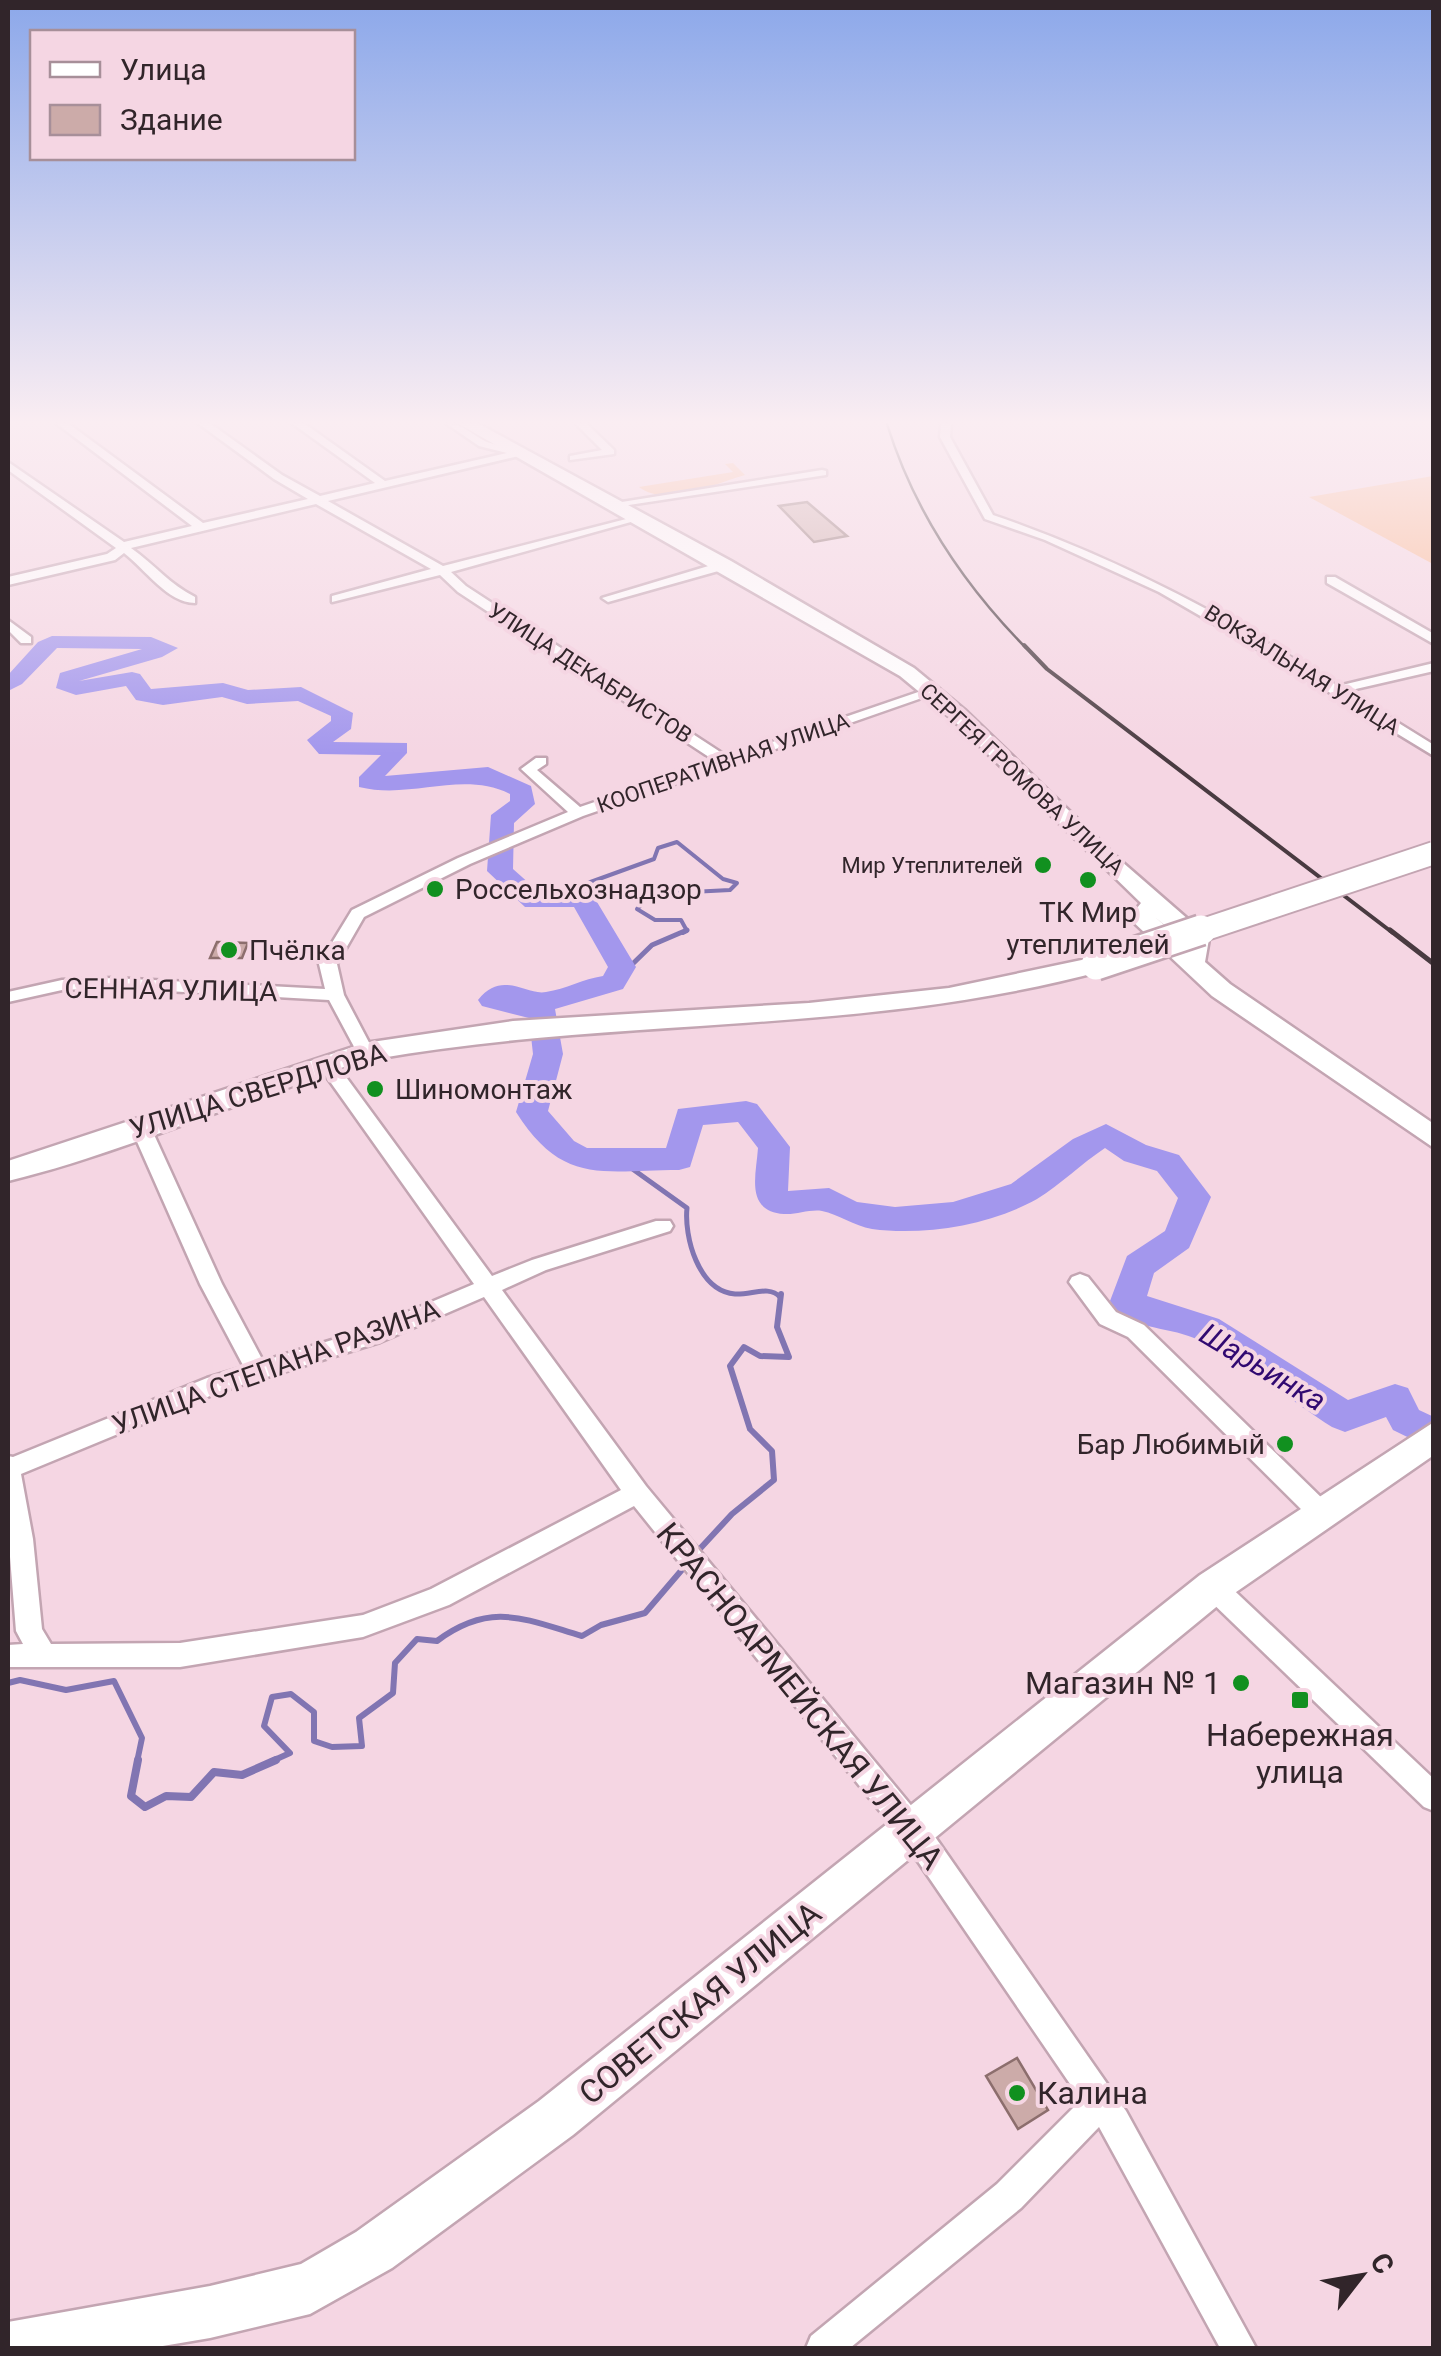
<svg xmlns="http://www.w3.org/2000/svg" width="1441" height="2356" font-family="Roboto,sans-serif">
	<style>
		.green { fill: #fab992 }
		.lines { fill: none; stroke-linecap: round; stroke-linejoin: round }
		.stream-far3 { stroke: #8175b2; stroke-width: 4 }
		.stream-far2 { stroke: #8175b2; stroke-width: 5 }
		.stream-far1 { stroke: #8175b2; stroke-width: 6 }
		.stream { stroke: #8175b2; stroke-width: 8 }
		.river { fill: #a397ed; fill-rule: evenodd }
		.building { fill: #ccaba9; stroke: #8c6e6d; stroke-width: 2.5 }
		.street-casing { stroke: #c3a5b2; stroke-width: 5 }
		.secondary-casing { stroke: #c3a5b2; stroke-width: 5 }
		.street { fill: #fff; fill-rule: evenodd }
		.secondary { fill: #fff; fill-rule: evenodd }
		.rail-far2 { stroke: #493b41; stroke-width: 2.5 }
		.rail-far1 { stroke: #493b41; stroke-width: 4 }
		.rail { stroke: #493b41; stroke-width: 5 }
		.secondary-bridge-far1-casing { stroke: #c3a5b2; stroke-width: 26; stroke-linecap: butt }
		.secondary-bridge-casing { stroke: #c3a5b2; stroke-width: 34; stroke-linecap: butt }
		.secondary-bridge-far1 { stroke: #fff; stroke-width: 22 }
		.secondary-bridge { stroke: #fff; stroke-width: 29 }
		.poi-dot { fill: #11901f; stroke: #f5d6e3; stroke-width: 4 }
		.labels { text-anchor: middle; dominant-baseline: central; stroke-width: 8; stroke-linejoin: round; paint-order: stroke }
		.far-street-label { font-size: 22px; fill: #31252a; stroke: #f5d6e3 }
		.far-poi-label { font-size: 22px; fill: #31252a; stroke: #f5d6e3; text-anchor: end }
		.poi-label { font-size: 28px; fill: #31252a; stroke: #f5d6e3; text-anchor: start }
		.street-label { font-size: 28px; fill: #31252a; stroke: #f5d6e3 }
		.water-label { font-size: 30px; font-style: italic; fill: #300971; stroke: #f5d6e3 }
		.near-poi-label { font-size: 32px; fill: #31252a; stroke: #f5d6e3; text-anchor: end }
		.near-street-label { font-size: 32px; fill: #31252a; stroke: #f5d6e3 }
	</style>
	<rect width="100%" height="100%" fill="#f5d6e3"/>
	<g class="green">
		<path d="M733,463L745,475C716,483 666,508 639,487L733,472L725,464Z"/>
		<polygon points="1433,476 1433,564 1309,497"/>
	</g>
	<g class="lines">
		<polyline class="stream-far3" points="564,898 585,884 654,859 658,848 677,842 723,879 737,883 730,890 652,894 637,909 655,920 681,920 687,931 683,933"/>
		<g class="stream-far2">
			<polyline points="613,983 652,945 687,930"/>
			<path d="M613,1155L687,1208C684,1236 698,1291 735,1294C752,1295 769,1285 780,1297"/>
		</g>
		<g class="stream-far1">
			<polyline points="696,1553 732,1514 774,1480 772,1451 750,1429 730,1366 744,1347 760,1356 789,1357 777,1327 781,1294"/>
			<polyline points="8,1683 20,1680 66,1690 114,1681 142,1738 137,1762"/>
			<path d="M270,1762L290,1753L264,1726L272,1697L291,1694L314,1712V1741L332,1747L362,1746L359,1718L393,1693L395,1663L417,1639L437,1641C491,1601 524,1619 582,1636L601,1625L645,1613L686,1565"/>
		</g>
		<polyline class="stream" points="138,1760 131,1796 145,1807 166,1796 191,1797 214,1772 242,1775 276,1760"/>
		<path class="river" d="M52,636L151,637L178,648L162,657L79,681L132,672L140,674L151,689L223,683L248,690L301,687L353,713L351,729L333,742L407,743V753L385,776L488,767L531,786L535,804L514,823L513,869L540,893L591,892L636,967L623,989L555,1009L563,1054L548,1111L574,1141L587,1148H666L678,1109L746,1101L757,1104L790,1147L788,1191L829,1188L857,1202L895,1207L953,1202L1011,1184L1073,1139L1106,1124L1146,1145L1179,1155L1211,1197L1189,1248L1154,1273L1147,1296L1219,1319L1348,1400L1395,1384L1408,1388L1419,1410L1434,1417V1450L1393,1430L1386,1417L1345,1432L1332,1427C1291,1401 1237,1357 1194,1338C1166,1326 1127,1330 1110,1301L1127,1256L1165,1231L1178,1198L1157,1171L1124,1161L1105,1148C1081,1164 1061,1184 1037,1199C991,1225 924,1236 872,1229C854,1226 838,1214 822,1211C810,1209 796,1215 784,1214C745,1211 756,1176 758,1148L738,1122L703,1125L690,1167L679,1170C602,1170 563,1186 516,1112L533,1054L529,1018L482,1006L478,1000C502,969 526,996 546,992C566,989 583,979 603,976L608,967L574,907H525L487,871L491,815L510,801V794C461,770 412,800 359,787V777L381,755L319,754L307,740L331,721V716L298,701L247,704L222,697L163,705L136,700L126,686L76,695L56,688L60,673L142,649L57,648L22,684L8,691V675L38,642Z"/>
	</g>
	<g class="building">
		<polygon points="807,502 847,536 814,542 779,506"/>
		<polygon points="217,942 248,943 242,958 210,958"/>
		<polygon points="1017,2058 1048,2110 1018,2129 986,2076"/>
	</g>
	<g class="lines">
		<defs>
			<g id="street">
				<path d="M57,424H69L203,523L308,499L274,479L199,424H211L282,475L320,496L375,483L293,424H305L385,481L507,453L479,446L447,424C464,424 472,435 487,442C498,446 511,447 519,452V456L328,501L443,566L638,516V520L451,572L466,586L728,757L927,689L939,692L583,816L470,864L364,917L337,964L344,995L374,1052L371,1056H359L329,1000L113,988L62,990L8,1002V992L62,980L113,978L325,989L319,964L352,910L458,858L568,812L521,769L536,758H546V764L537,770L580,807L715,761L458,592L440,575L332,602V596L431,569L316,504L131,548C154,564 170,585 195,597V603C168,603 145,569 124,553L115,560L8,585V577L107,554L116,548L8,470V462L124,542L192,526Z"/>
				<polygon points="576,424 587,424 614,450 614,454 570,460 570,456 602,450"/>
				<path d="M941,424H951L950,437L993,515C1116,557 1228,617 1338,686L1434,663V671L1347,691L1434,745V756L1268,655L1159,592L1045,540L985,519L940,437Z"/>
				<polygon points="822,470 826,471 826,475 609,508 603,505"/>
				<polygon points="725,561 729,562 729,568 608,602 602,598"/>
				<polygon points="1327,577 1335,577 1434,634 1434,644 1327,583"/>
				<polygon points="8,620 31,637 31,643 21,643 8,630"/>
				<path d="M328,1060L335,1062L492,1276L532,1260L656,1221H670L673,1226L670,1231L546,1270L502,1290L646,1486L924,1821L1126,2111L1256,2348H1220L1099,2127L1021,2208L850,2348H806L811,2336L997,2184L1081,2100L904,1841L634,1506L449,1605L363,1637L180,1667H8V1645L23,1644L16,1631L8,1532V1456L13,1457L207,1378L244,1367L200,1284L131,1128L134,1123H148L151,1128L222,1284L263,1361L365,1330L474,1284L319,1066ZM484,1297L621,1490L431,1589L363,1615L180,1643L51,1644L42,1629L33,1539L21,1474L222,1391L380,1342Z"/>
				<polygon points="1080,1274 1088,1277 1116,1312 1144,1325 1329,1505 1332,1512 1329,1519 1320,1522 1311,1519 1128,1337 1100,1324 1069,1282 1072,1277"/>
				<polygon points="1213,1576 1222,1579 1434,1779 1434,1811 1424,1807 1204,1595 1200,1587 1204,1579"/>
			</g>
			<g id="secondary">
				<path d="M459,424H479L731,561L914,668L966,711L1121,861L1205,934L1209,939L1205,962L1230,984L1434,1124V1148L1212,996L1129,918L1141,903L952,719L900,676ZM1155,917L1183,941V942Z"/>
				<path d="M1096,957L1105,960L1109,965L1105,970C867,1036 617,1016 375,1059C343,1065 312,1079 281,1090C191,1120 100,1159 8,1181V1161L365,1043L513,1021L809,1003L949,988Z"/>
				<polygon points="1434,1422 1434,1455 1226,1599 573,2135 392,2268 310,2314 210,2338 151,2348 8,2348 8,2322 210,2286 301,2264 356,2232 539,2101 1200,1575"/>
			</g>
		</defs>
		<use href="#street" class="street-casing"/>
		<use href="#secondary" class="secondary-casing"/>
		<use href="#street" class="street"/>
		<use href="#secondary" class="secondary"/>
		<path class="rail-far2" d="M887,424C914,511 962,583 1026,648"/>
		<polyline class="rail-far1" points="1024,645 1047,669 1393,933"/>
		<polyline class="rail" points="1390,930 1434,964"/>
		<defs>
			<polyline id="secondary-bridge-far1" points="1194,933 1434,853"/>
			<polyline id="secondary-bridge" points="1096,965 1201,930"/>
		</defs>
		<use href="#secondary-bridge-far1" class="secondary-bridge-far1-casing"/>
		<use href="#secondary-bridge" class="secondary-bridge-casing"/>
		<use href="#secondary-bridge-far1" class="secondary-bridge-far1"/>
		<use href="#secondary-bridge" class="secondary-bridge"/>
	</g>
	<linearGradient id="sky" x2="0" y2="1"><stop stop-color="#8ca8ea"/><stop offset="0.56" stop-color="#faedf2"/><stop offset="1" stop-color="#faedf2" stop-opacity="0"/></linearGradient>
	<rect width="1441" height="754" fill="url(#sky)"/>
	<g class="poi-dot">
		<circle cx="1043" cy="865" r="10"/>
		<circle cx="1088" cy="880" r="10"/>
		<circle cx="435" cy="889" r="10"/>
		<circle cx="229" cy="950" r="10"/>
		<circle cx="375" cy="1089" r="10"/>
		<circle cx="1285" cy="1444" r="10"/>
		<circle cx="1241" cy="1683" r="10"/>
		<rect x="1290" y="1690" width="20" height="20" rx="5"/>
		<circle cx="1017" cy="2093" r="10"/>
	</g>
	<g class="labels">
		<g class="far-street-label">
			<text transform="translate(1302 670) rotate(32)">ВОКЗАЛЬНАЯ УЛИЦА</text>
			<text transform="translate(590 673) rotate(33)">УЛИЦА ДЕКАБРИСТОВ</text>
			<text transform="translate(723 763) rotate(-19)">КООПЕРАТИВНАЯ УЛИЦА</text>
			<text transform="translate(1022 779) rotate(43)">СЕРГЕЯ ГРОМОВА УЛИЦА</text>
		</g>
		<g class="far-poi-label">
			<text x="1023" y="865">Мир Утеплителей</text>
		</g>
		<g class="poi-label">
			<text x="455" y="889">Россельхознадзор</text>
			<text x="1088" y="912" text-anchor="middle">ТК Мир<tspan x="1088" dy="32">утеплителей</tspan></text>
			<text x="249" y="950">Пчёлка</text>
			<text x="395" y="1089">Шиномонтаж</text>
			<text x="1265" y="1444" text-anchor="end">Бар Любимый</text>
		</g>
		<g class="street-label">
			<text transform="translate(171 990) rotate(1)">СЕННАЯ УЛИЦА</text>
			<text transform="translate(258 1091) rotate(-17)">УЛИЦА СВЕРДЛОВА</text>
			<text transform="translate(276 1367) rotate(-20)">УЛИЦА СТЕПАНА РАЗИНА</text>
		</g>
		<g class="water-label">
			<text transform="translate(1263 1367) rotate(31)">Шарьинка</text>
		</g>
		<g class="near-poi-label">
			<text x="1221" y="1683">Магазин № 1</text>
			<text x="1300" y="1735" text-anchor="middle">Набережная<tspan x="1300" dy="37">улица</tspan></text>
			<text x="1037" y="2093" text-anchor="start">Калина</text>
		</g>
		<g class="near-street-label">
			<text transform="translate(800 1696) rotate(51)">КРАСНОАРМЕЙСКАЯ УЛИЦА</text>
			<text transform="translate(700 2003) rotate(-39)">СОВЕТСКАЯ УЛИЦА</text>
		</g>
	</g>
	<rect width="1441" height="2356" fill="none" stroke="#31252a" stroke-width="20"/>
	<rect x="30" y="30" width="325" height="130" fill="#f5d6e3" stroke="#a78f99" stroke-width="2.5"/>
	<rect x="50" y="62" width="50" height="15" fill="#ffffff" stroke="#a78f99" stroke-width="2.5"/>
	<text x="120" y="80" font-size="30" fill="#31252a">Улица</text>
	<rect x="50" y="105" width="50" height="30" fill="#ccaba9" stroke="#a78f99" stroke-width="2.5"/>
	<text x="120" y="130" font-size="30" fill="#31252a">Здание</text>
	<g transform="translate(1361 2276) rotate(59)" stroke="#f5d6e3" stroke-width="8" paint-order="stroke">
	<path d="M0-8L18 38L0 25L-18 38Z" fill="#31252a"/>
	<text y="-15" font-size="28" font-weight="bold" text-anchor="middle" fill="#31252a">С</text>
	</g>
</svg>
